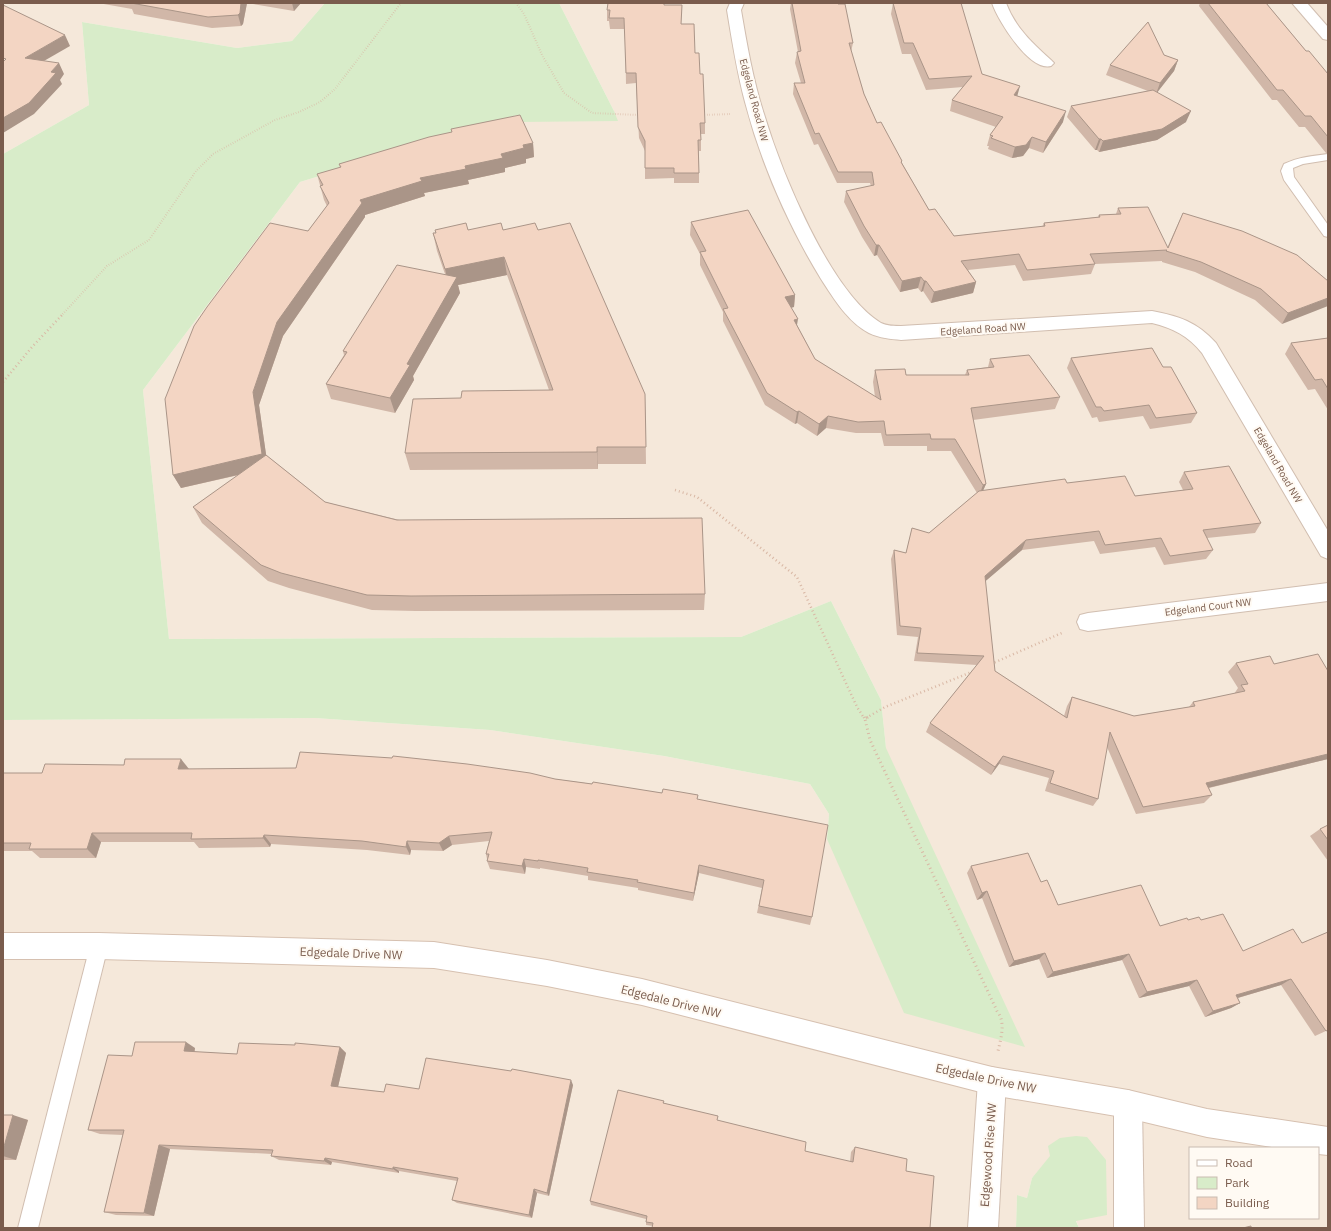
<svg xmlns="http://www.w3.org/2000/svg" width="1331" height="1231" font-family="'IBM Plex Sans',sans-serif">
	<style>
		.residential { fill: #f5e8da; fill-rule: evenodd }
		.green { fill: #d8ecc9 }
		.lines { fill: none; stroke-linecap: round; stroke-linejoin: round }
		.lane-casing { stroke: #d1beb0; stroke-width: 2 }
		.street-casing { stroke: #d1beb0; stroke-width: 2 }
		.secondary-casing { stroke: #d6c0b0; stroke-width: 2 }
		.path-far2 { stroke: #d9b8a5; stroke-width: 2; stroke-dasharray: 0.5 2; stroke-linecap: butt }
		.path-far1 { stroke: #d9b8a5; stroke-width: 2.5; stroke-dasharray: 1 3; stroke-linecap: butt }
		.path { stroke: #d9b8a5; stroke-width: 3; stroke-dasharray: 1 3.5; stroke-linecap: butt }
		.lane { fill: #fff; fill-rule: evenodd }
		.street { fill: #fff; fill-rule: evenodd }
		.secondary { fill: #fff; fill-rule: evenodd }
		.wall { fill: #d1b7a8 }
		.shaded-wall { fill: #aa9588 }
		.building { fill: #f3d5c3; stroke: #aa9588 }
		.labels { text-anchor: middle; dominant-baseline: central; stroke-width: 4; stroke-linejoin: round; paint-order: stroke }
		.street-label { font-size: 10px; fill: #7a5c4d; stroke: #fffaf3 }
		.near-street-label { font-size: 12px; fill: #7a5c4d; stroke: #fffaf3 }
	</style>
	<rect width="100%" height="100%" fill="#fdf6ec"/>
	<g class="residential">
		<polygon points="3,3 325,3 292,41 237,48 82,22 89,105 3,154"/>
		<path d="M559,3H1328V1228H1079L1051,1156L1032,1178L1027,1198L1017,1195L1016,1228H3V720L315,718L490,730L664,756L810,784L829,814L827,839L886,748L881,700L831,601L741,637L169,639L143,390L300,182L517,115L614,111ZM1190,1148H1318V1218H1190Z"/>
	</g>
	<g class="green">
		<polygon points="325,3 559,3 614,111 618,121 520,122 517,115 300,182 143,390 169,639 741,637 831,601 881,700 886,748 1025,1047 904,1013 827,839 829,814 810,784 664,756 490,730 315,718 3,720 3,154 89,105 82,22 237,48 292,41"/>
		<polygon points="1076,1136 1087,1137 1106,1160 1107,1215 1076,1221 1079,1228 1016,1228 1017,1195 1027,1198 1032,1178 1050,1156 1048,1146 1060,1138"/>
	</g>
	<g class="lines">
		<defs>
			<g id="lane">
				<path d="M1328,154V160L1303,164L1293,168L1294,177L1328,225V237L1324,236L1284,180L1281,171L1284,164C1298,157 1313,156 1328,154Z"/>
				<polygon points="99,937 105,940 108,946 38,1228 18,1228 90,946 93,940"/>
			</g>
			<g id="street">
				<path d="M730,3H744L741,10C747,45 753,80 764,114C781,171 830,292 881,323C887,326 895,326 901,326L1152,311C1179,316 1197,322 1216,343L1328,531V559L1321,556L1202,353C1188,336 1173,328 1152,323L901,340C891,339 879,338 869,333C848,322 834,299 821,279C788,225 761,163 745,102C737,72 732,41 727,10Z"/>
				<path d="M992,3H1006C1015,27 1032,43 1051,60L1054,63L1051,66C1030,72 998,21 992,3Z"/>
				<polygon points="1292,3 1307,3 1328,27 1328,40 1323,39"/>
				<polygon points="1328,583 1328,601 1088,631 1080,629 1077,622 1080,615 1088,613"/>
				<polygon points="992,1067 1002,1071 1006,1081 998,1228 968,1228 978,1081 982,1071"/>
				<polygon points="1128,1090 1138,1094 1142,1104 1144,1228 1114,1228 1114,1104 1118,1094"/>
			</g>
			<polygon id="secondary" points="3,933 99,933 434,942 547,960 642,979 992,1067 1128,1090 1207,1109 1328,1127 1328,1155 1318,1154 1318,1148 1279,1148 1207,1137 1128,1118 992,1095 642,1005 547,986 434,968 99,959 3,959"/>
		</defs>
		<use href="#lane" class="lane-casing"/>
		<use href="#street" class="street-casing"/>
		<use href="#secondary" class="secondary-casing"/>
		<g class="path-far2">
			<polyline points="516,3 524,14 542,55 564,93 592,113 639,115"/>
			<polyline points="702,115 731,114"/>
			<polyline points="61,316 107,266 149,240 196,171 213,154 275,120 299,112 320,102 335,89 401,3"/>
		</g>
		<g class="path-far1">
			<polyline points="3,382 32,347 62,315"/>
			<polyline points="675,490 697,497 797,577 857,707 864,718"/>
			<polyline points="991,664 1064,632"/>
			<polyline points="866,718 885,707 974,671"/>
		</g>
		<g class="path">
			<polyline points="864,717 865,719"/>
			<path d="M868,717L865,719L870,740L997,1011C1006,1022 1001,1038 998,1051"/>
		</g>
		<use href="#lane" class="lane"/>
		<use href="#street" class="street"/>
		<use href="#secondary" class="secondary"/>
	</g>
	<g class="wall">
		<polygon points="98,3 247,3 243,24 241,26 212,28 134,14 132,9"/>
		<polygon points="247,3 301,3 294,11"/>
		<polygon points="791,3 838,3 853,43 851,52 864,94 877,123 902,161 902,163 929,210 954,236 1042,227 1044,223 1098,217 1099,215 1116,214 1118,208 1167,248 1183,213 1328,281 1282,324 1255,300 1195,272 1162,262 1162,261 1095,264 1091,274 1023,281 1015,265 968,270 976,282 973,293 931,303 923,291 921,292 918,288 900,292 877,255 874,256 862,237 844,202 846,191 871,186 870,183 837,183 818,144 814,145 793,94 794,83 801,83 795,63 797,52 798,52 790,9"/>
		<polygon points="893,3 982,74 1018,96 1063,122 1043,153 1029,148 1023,156 1012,158 988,149 989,146 987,146 990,135 996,127 950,111 952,100 963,87 926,90 911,54 902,54 891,14"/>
		<polygon points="1200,3 1266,3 1306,51 1328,74 1328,153 1326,153 1305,127 1299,127 1277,100 1272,100 1199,6"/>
		<polygon points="664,5 682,5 681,24 695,53 705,123 705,134 701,134 701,151 699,151 699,183 674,183 674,178 645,179 645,151 639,138 636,83 626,84 625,29 610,29 609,21 607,21 607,10"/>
		<polygon points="1164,55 1178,60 1174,71 1157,92 1186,122 1157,140 1099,152 1097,150 1095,150 1067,117 1071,106 1148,91 1106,75 1110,65"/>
		<polygon points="451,129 533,143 534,157 526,159 526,163 505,168 505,172 468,180 469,184 424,193 425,196 365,215 365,217 283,336 259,405 266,455 325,502 705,594 704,610 416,611 372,610 289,588 268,581 202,523 193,507 239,475 181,488 173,475 308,231 327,206 324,200 317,174 340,168 339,164 452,133"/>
		<polygon points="691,222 795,295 794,307 791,308 797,325 815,359 875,397 873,382 875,370 906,375 965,375 967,370 988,367 990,359 1060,397 1055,409 973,420 986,484 983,491 1067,483 1135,496 1183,490 1179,482 1184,472 1261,523 1255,533 1207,538 1213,550 1206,559 1164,565 1155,547 1100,554 1094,541 1022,550 985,581 995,671 1064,716 1067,706 1072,697 1134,716 1189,707 1193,702 1234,694 1238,688 1228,672 1236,663 1274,664 1328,671 1328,759 1209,788 1212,795 1204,803 1136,814 1107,747 1098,799 1093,806 1045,791 1049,778 999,764 991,775 926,732 930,723 977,665 914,661 918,637 897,635 891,559 894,550 906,553 912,528 929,533 977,493 951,451 927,451 927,446 884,446 881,433 856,433 826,428 817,436 797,423 795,424 765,405 723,321 723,312 700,265 700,254 690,235"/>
		<polygon points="468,230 538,230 645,394 646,464 598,464 598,469 410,470 405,453 461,398 549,390 507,275 458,285 460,293 413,376 414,380 395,413 331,399 326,384 344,355 343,351 445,274 437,251 433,233"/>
		<polygon points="1328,338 1328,410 1315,389 1308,390 1285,354 1291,343"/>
		<polygon points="1071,358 1163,367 1197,413 1191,423 1150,429 1143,416 1099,422 1097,417 1092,418 1067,368"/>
		<polygon points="124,765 189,769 555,779 662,793 698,795 697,799 812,917 810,925 757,913 762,888 699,873 693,901 638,890 638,888 588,880 588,876 540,868 540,869 526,867 525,874 490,869 487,861 487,859 486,854 489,841 452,845 443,851 411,850 410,855 367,850 271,844 270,847 199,848 194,842 101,842 96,858 40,858 32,851 3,851 3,773 42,773"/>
		<polygon points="1328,825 1328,861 1310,836 1320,829"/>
		<polygon points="971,866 1041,882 1058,905 1160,926 1188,920 1201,920 1243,951 1302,943 1328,932 1328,1030 1315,1036 1281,985 1238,998 1240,1003 1231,1008 1205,1017 1189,986 1139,998 1122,960 1047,978 1039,959 1009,967 982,898 977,900 967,873"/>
		<polygon points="340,1047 346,1053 338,1087 384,1092 419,1089 573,1085 549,1196 537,1193 532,1218 457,1203 452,1200 457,1181 399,1171 399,1173 332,1162 331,1165 279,1160 271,1156 272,1154 170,1149 154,1216 116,1215 104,1212 123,1135 100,1134 88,1130 132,1056 195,1048 195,1052 237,1054"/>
		<polygon points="664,1101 664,1103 717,1120 805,1151 850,1162 851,1152 855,1147 907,1159 653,1226 646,1225 646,1219 591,1205 590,1201"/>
		<polygon points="3,1115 28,1120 16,1160 3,1160"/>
	</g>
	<g class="shaded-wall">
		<polygon points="241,3 247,3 243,24 241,26 238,15"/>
		<polygon points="292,3 301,3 294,11"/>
		<polygon points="65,35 70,46 30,69 25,58"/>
		<polygon points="1178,60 1174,71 1156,94 1160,83"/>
		<polygon points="59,63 64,74 60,80 62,84 34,114 3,133 3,118 51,72"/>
		<polygon points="1020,86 1017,97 1014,95"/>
		<polygon points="1066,111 1063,122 1043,153 1046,142"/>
		<polygon points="1191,111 1186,122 1157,140 1099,152 1103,141"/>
		<polygon points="1032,137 1029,148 1023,156 1012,158 1015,147"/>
		<polygon points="1099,139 1101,139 1097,150 1095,150"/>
		<polygon points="533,143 534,157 526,159 526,163 505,168 505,172 468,180 469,184 424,193 425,196 365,215 365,217 283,336 259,405 268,468 181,488 173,475 253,392 277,322 360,200 420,178 501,154 523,145"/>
		<polygon points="876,245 879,245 877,255 874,256"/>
		<polygon points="504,257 507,275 458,285 460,293 413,376 414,380 395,413 390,398 407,364 449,287 445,269"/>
		<polygon points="921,277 918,288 900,292 902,281"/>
		<polygon points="924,281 926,281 923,291 921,292"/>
		<polygon points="976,282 973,293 931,303 934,292"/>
		<polygon points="795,295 794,307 784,309 785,297"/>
		<polygon points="1328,298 1328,306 1282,324 1288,313"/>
		<polygon points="798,319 796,331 794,320"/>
		<polygon points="799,411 797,423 795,424 797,412"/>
		<polygon points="828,416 826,428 817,436 819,424"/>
		<polygon points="597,447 598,464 598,469 597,452"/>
		<polygon points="986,484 981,495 979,496 983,485"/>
		<polygon points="1026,540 1022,550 981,585 985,576"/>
		<polygon points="1328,754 1328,759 1199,790 1206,783"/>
		<polygon points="1003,756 999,764 991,775 995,767"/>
		<polygon points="181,759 189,769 178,769"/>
		<polygon points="92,833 101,842 96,858 87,849"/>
		<polygon points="264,835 271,844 270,847 263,838"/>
		<polygon points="449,836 452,845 443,851 439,843"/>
		<polygon points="407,841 411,850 410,855 406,847"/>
		<polygon points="524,859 526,867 525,874 522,866"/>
		<polygon points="699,865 699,873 693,901 694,893"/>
		<polygon points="987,891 982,898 977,900 982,893"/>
		<polygon points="1045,953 1039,959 1009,967 1014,961"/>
		<polygon points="1129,954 1122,960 1047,978 1053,972"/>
		<polygon points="1291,979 1281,985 1227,1001 1236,995"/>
		<polygon points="1197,980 1189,986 1139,998 1147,992"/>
		<polygon points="1240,1003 1231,1008 1205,1017 1213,1011"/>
		<polygon points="186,1042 195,1048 193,1057 184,1051"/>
		<polygon points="340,1047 346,1053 337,1091 331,1086"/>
		<polygon points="571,1080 573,1085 549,1196 547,1193"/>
		<polygon points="13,1115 28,1120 16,1160 3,1156 3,1150"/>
		<polygon points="159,1145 170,1149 154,1216 144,1213"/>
		<polygon points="325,1158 332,1162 331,1165 324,1161"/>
		<polygon points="393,1167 399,1171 399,1173 393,1169"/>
		<polygon points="534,1189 537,1193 532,1218 529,1215"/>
	</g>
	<g class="building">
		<polygon points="131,3 241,3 240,13 238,15 208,17"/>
		<polygon points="608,3 664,3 664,5 682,5 681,24 694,24 695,53 699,53 700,74 703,74 705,123 700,123 701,140 698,140 699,173 674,173 674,168 645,168 645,141 638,127 636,73 626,73 624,18 609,18 610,10 607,10"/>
		<polygon points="792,3 838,3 838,4 845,4 853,43 849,43 864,94 877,123 881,122 902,161 901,162 929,210 935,209 954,236 1045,226 1044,223 1100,217 1099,215 1121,214 1118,208 1148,207 1168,248 1183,213 1242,231 1297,255 1328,281 1328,298 1288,313 1261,289 1201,262 1166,251 1167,250 1090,254 1095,264 1027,270 1019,254 961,261 976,282 934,292 926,281 924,281 921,277 902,281 879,245 876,245 864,226 846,191 874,185 872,172 838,172 819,133 815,134 794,83 805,83 797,52 801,51"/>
		<polygon points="893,3 961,3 982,74 1020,86 1014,95 1066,111 1046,142 1032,137 1026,145 1015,147 991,138 993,136 990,135 1003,117 952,100 972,76 929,79 913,43 904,43"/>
		<polygon points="1208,3 1266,3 1306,51 1309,51 1328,74 1328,137 1311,116 1305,116 1283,90 1277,90"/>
		<polygon points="3,5 65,35 25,58 59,63 51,72 56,73 29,103 3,118 3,62 6,59 3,58"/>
		<polygon points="1148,22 1164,55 1178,60 1160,83 1110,65"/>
		<polygon points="1153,90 1191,111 1162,129 1103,141 1101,139 1099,139 1071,106"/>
		<polygon points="520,115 533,143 523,145 524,148 501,154 503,158 465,166 466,169 420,178 422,181 360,200 362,203 277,322 253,392 262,454 173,475 165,399 194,326 207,307 270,223 308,231 329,203 320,186 323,185 317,174 341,167 339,164 429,137 452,132 451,129"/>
		<polygon points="748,210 795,295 785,297 798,319 794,320 815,359 881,400 875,370 905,369 906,375 969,375 967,370 994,367 990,359 1029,355 1060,397 971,408 986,484 983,485 955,439 931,439 930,434 886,435 884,421 858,422 828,416 819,424 799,411 797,412 767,393 723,309 728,308 700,252 706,251 691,222"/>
		<polygon points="466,223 468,230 501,223 503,230 535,223 538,230 570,223 645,394 646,447 597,447 597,452 405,453 413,399 461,398 462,391 553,390 504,257 445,269 433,233 436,233 435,230"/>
		<polygon points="397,265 457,277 407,364 410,365 390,398 326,384 347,352 343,351"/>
		<polygon points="1328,338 1328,389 1322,379 1315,380 1291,343"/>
		<polygon points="1152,348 1163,367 1171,367 1197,413 1156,418 1149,405 1104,411 1101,407 1096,407 1071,358"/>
		<polygon points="266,455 325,502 397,520 702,518 705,594 411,596 367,595 281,573 261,565 193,507"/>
		<polygon points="1229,466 1261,523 1203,530 1213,550 1170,556 1161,538 1105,545 1099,531 1026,540 985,576 995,671 1067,718 1072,697 1134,716 1195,706 1193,702 1245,691 1241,685 1248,684 1236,663 1270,656 1274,664 1318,654 1328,671 1328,754 1206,783 1212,795 1143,807 1110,732 1098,799 1050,783 1054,771 1003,756 995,767 930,723 984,656 917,653 921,628 900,626 894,550 906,553 912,528 929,533 979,491 1065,479 1067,483 1125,476 1135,496 1193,489 1184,472"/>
		<polygon points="300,752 392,758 393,756 467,764 530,773 555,779 592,784 593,782 662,793 663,789 698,795 697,799 828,825 812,917 759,906 764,880 699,865 694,893 637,882 638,880 587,872 588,868 538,860 538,861 524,859 522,866 487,861 489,854 486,854 492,832 449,836 439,843 407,841 406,847 362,841 264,835 263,838 191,839 192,833 92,833 87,849 29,849 31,843 3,843 3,773 42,773 45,764 124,765 125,759 181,759 178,769 296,768"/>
		<polygon points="1328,825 1328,840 1320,829"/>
		<polygon points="1028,853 1041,882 1047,880 1058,905 1141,885 1160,926 1187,918 1188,920 1199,917 1201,920 1223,914 1243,951 1293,929 1302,943 1328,932 1328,1030 1326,1031 1291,979 1236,995 1240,1003 1213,1011 1197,980 1147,992 1129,954 1053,972 1045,953 1014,961 987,891 982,893 971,866"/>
		<polygon points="135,1042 186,1042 184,1051 237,1054 239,1043 295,1045 295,1043 340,1047 331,1086 384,1092 386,1084 419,1089 426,1058 511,1071 512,1069 571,1080 547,1193 534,1189 529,1215 452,1200 458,1178 393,1167 393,1169 325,1158 324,1161 271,1156 273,1150 159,1145 144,1213 104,1212 124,1130 88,1130 108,1055 132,1056"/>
		<polygon points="618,1090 664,1101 663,1103 718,1116 717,1120 806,1142 805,1151 853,1162 855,1147 907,1159 906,1171 934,1176 930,1228 652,1228 653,1223 646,1222 647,1216 590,1201"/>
		<polygon points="3,1115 13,1115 3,1150"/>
		<polygon points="1251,1226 1251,1228 1243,1228"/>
	</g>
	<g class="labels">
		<g class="street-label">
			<text transform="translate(754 100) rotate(75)">Edgeland Road NW</text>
			<text transform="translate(983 329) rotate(-4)">Edgeland Road NW</text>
			<text transform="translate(1278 465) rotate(60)">Edgeland Road NW</text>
			<text transform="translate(1208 607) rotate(-7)">Edgeland Court NW</text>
		</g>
		<g class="near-street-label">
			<text transform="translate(351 953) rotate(2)">Edgedale Drive NW</text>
			<text transform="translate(671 1001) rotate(14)">Edgedale Drive NW</text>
			<text transform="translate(986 1078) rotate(12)">Edgedale Drive NW</text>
			<text transform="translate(988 1155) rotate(-86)">Edgewood Rise NW</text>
		</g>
	</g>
	<rect width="1331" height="1231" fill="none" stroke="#7a5c4d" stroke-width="8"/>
	<rect x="1189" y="1147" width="130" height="72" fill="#fffaf3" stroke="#cabbb1"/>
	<rect x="1197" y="1160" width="20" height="6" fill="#ffffff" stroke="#cabbb1"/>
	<text x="1225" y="1167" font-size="12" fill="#7a5c4d">Road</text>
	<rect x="1197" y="1177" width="20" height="12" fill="#d8ecc9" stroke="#cabbb1"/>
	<text x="1225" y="1187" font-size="12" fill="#7a5c4d">Park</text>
	<rect x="1197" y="1197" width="20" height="12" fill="#f3d5c3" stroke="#cabbb1"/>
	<text x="1225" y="1207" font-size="12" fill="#7a5c4d">Building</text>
</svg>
